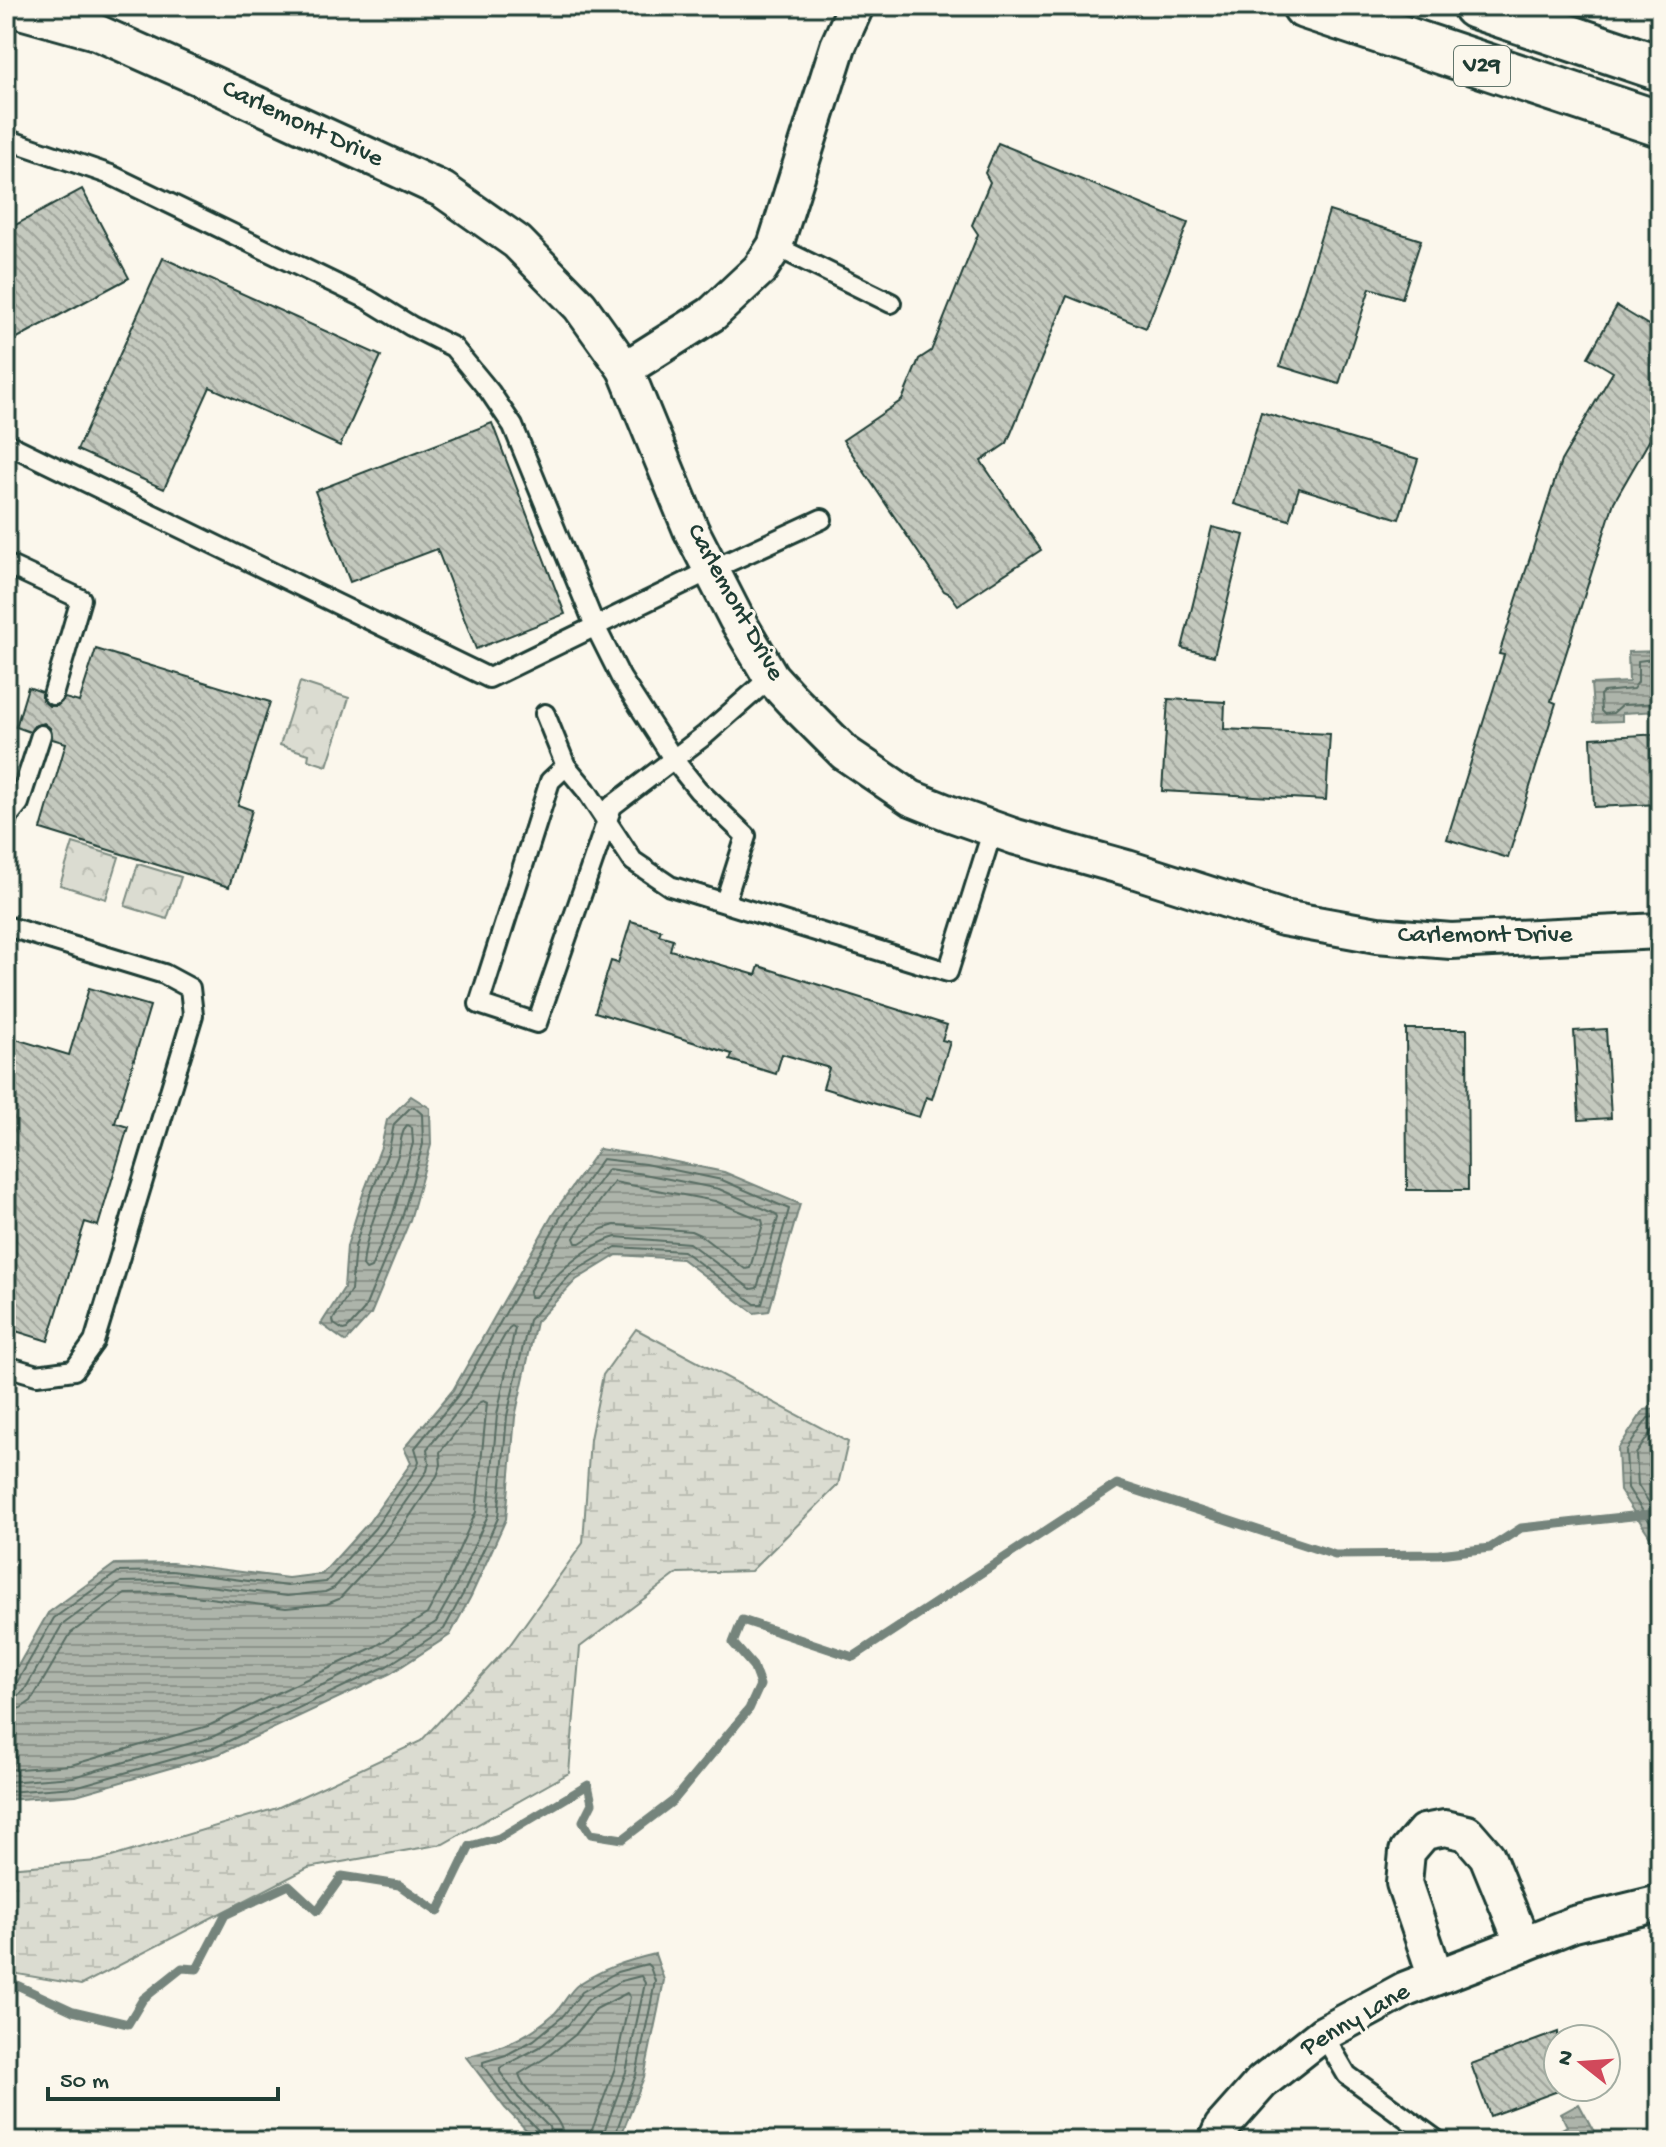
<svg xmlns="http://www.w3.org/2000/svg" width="1666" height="2147" font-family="'Gochi Hand',sans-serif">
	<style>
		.wetland { fill: url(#wetland-marsh); stroke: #7d8c82; stroke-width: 2 }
		.park { fill: url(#park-crowns); stroke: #7d8c82; stroke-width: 2 }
		.water { fill: url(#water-rules); stroke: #74847b; stroke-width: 2 }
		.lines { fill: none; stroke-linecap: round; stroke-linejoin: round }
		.shore { stroke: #586d63; stroke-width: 2 }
		.stream { stroke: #74847b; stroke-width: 9 }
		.building { fill: url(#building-back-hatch); stroke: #1f3d34; stroke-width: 2 }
		.lane-casing { stroke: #1f3d34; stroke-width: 24 }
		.street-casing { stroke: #1f3d34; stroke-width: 40 }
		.primary-casing { stroke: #1f3d34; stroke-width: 50 }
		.lane { stroke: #fbf7ec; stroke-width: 18 }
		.street { stroke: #fbf7ec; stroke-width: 34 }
		.primary { stroke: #fbf7ec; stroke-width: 44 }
		.labels { text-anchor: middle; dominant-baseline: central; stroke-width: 6; stroke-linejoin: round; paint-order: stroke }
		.shield { fill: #fbf7ec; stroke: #61756b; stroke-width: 2 }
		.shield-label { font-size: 24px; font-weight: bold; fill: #1f3d34 }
		.street-label { font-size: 26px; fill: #1f3d34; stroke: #fbf7ec }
	</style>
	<defs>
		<pattern id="wetland-marsh" width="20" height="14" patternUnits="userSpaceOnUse" patternTransform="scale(2)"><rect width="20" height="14" fill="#dbdcd1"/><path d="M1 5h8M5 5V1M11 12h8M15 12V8" fill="none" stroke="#bcbeb4"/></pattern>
		<pattern id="park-crowns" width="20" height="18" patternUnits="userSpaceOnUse" patternTransform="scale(2)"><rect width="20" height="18" fill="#dbdcd1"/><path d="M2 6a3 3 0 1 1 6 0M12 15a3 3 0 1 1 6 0" fill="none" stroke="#bcbeb4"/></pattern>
		<pattern id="water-rules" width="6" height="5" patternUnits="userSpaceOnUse" patternTransform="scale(2)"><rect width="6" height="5" fill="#adb4aa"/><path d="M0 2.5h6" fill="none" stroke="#8c948b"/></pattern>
		<pattern id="building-back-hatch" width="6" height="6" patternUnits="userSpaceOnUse" patternTransform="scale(2)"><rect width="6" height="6" fill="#c4c9be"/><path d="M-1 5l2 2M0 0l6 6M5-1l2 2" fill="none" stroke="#9fa49b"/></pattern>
	</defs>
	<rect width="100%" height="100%" fill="#fbf7ec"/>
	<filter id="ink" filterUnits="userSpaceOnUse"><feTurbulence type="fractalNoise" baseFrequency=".0125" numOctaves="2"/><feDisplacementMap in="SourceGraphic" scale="16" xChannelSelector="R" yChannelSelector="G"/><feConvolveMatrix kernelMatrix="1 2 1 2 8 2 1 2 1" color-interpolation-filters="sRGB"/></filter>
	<g filter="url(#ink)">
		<polygon class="wetland" points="636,1329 848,1442 838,1485 751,1571 678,1573 580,1647 569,1773 443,1844 308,1868 81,1985 6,1972 6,1868 98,1861 277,1808 421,1741 509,1646 583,1543 590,1439 603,1375"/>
		<g class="park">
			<polygon points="300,682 349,698 327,766 308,760 309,754 280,745"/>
			<polygon points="73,843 119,857 106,899 60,885"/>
			<polygon points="138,864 181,877 167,919 125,906"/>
		</g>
		<g class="water">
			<polygon points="1660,651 1660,711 1622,713 1622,721 1594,722 1591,684 1629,682 1628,652"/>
			<polygon points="411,1096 430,1108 431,1145 410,1220 371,1314 346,1342 321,1324 344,1288 347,1246 363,1194 381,1147 387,1120"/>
			<polygon points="599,1149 647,1156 724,1172 800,1204 769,1311 754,1313 682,1259 617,1255 576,1280 536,1322 515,1417 506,1519 471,1596 450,1635 391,1673 219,1754 76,1795 6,1800 6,1687 48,1613 115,1564 172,1563 288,1578 322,1574 369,1522 411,1463 404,1448 453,1390 553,1214"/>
			<polygon points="1660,1408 1660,1548 1657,1547 1620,1491 1618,1449 1644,1410"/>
			<path d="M655,1954L664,1980L658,2010L644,2077L619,2141H537L505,2108L466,2057C503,2047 526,2039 555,2013C564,2004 569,1991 579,1984C604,1968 626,1961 655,1954Z"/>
			<polygon points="1579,2104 1599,2141 1540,2141 1567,2126 1561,2114"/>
		</g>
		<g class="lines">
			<g class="shore">
				<polyline points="1660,658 1638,661 1638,682 1633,689 1603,692 1600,695 1601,711 1604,714 1613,713 1622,705 1660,703"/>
				<polygon points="414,1107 422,1114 423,1144 402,1218 364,1310 347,1329 343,1330 334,1324 333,1320 351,1290 355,1247 370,1196 389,1150 394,1124 410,1108"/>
				<path d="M407,1125L412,1128L413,1143L393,1214L371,1268L366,1270L363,1266C366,1227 385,1192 398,1155C401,1145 400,1133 407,1125Z"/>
				<path d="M608,1169L644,1174L719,1189L776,1214L778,1218L757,1288L751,1289L689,1243L616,1237C586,1245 556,1275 535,1297H530L529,1292L569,1223Z"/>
				<polygon points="614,1182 715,1201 762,1220 763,1224 750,1268 745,1269 700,1235 691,1231 615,1225 602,1229 580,1243 576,1243 574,1238 579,1230"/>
				<polyline points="1660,1416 1648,1418 1626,1451 1628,1488 1660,1538"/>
				<polyline points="1660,1426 1654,1428 1636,1454 1638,1485 1660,1520"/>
				<polyline points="6,1689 12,1688 16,1684 54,1618 118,1572 172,1571 287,1586 326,1582 375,1528 417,1467 419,1461 415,1448 459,1394 560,1218 602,1159 645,1164 722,1180 789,1209 762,1304 755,1304 683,1251 616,1247 572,1273 529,1320 507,1416 498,1518 464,1592 444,1629 387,1666 216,1747 75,1787 6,1792"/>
				<polyline points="6,1699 16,1697 24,1691 62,1625 121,1582 171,1581 287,1596 325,1592 334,1588 383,1534 427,1471 429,1462 427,1449 468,1399 509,1328 512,1326 515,1328 497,1415 488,1515 455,1588 436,1622 382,1657 212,1737 73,1777 6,1782"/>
				<polyline points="6,1711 21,1708 31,1701 71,1633 125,1594 171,1593 286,1608 327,1604 339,1599 393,1541 437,1476 441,1465 440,1452 480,1402 483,1401 487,1403 476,1512 444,1583 427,1614 376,1646 208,1726 71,1765 6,1770"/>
				<polyline points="542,2141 541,2133 511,2103 483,2066 483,2062 506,2055 534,2040 562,2017 582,1992 617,1972 647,1964 650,1967 655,1981 650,2008 636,2075 613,2141"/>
				<polyline points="552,2141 549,2127 518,2097 500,2072 500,2068 540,2047 568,2025 588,2000 621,1981 641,1976 645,1983 626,2072 604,2132 603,2141"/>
				<path d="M564,2141C563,2110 527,2100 519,2074L547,2057L575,2035L596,2009L627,1993L630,1997L615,2068L592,2130L591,2141"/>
			</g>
			<polyline class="stream" points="6,1980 73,2011 128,2024 143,1999 182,1968 197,1969 225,1915 289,1885 317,1911 342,1876 399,1885 438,1912 470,1846 499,1838 588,1785 592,1803 583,1821 591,1834 623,1839 673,1801 749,1709 760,1685 753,1666 733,1643 742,1620 853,1657 1117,1484 1335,1555 1439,1554 1490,1548 1521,1528 1660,1513"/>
		</g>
		<g class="building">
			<polygon points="998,143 1030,156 1033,160 1188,223 1146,328 1067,296 1007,443 981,461 1041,550 958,605 950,594 944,591 843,440 902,400 919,359 931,351 978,234 972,225 990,182 985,173"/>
			<polygon points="82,189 129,278 6,344 6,230"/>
			<polygon points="1329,211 1421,240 1402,298 1370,288 1339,384 1280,366"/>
			<polygon points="163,258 381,356 340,446 210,387 164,489 77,450"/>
			<polygon points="1617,306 1660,332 1660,422 1614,502 1551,701 1556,703 1508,858 1447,839 1504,655 1499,654 1561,461 1613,372 1588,357"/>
			<polygon points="1261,412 1418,459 1399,519 1299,488 1289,520 1234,504"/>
			<polygon points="492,423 565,614 476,649 437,549 350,582 315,491"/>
			<polygon points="1212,527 1244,535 1214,656 1182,648"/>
			<polygon points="96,649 270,702 238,805 252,810 229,887 41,829 66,743 52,739 50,728 44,723 34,726 30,732 16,727 28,687 42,692 42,699 49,706 57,706 65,698 79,702"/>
			<polygon points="1168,699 1225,702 1224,729 1330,734 1326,800 1162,791"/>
			<polygon points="1660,734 1660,804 1594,807 1591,738"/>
			<polygon points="631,921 661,930 659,935 673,939 670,950 756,975 759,966 947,1025 942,1040 950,1042 932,1099 926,1097 919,1117 823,1088 829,1068 782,1054 776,1074 730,1060 732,1054 595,1012 611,961 618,963"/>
			<polygon points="89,988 150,1006 115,1123 128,1127 98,1226 85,1222 48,1341 6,1328 6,1036 69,1055"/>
			<polygon points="1406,1029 1467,1029 1468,1190 1407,1190"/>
			<polygon points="1606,1029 1611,1118 1579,1120 1574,1031"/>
			<polygon points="1558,2032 1558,2091 1490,2116 1471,2064"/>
		</g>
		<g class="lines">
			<defs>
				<g id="lane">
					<polyline points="6,139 111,175 367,299 411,326 453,347 490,392 513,426 595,626 621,678 674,760 698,790 746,836 725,902"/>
					<polyline points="775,246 891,303"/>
					<polyline points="6,443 489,678 711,570 822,519"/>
					<polyline points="6,564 81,599 53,695"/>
					<polyline points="545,714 566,766 586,790 633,861 670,886 948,972 993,829"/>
					<polyline points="566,766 550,781 479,1004 537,1023 612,806 705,735 771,677"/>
					<polyline points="6,819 19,803 41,735"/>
					<polyline points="6,926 164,974 190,988 193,1015 94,1342 74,1370 37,1375 6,1366"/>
					<polyline points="1323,2034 1347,2075 1438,2141"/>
				</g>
				<g id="street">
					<polyline points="6,7 96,32 204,80 443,190 517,242 580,306 625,369 691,530 736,618 771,677 792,700 845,753 911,798 951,814 1016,837 1127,868 1283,918 1377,935 1451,941 1660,931"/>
					<polyline points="625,369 712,314 760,269 775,246 838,46 856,6"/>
					<polyline points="1436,1977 1404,1883 1407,1852 1424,1832 1445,1828 1467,1833 1487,1856 1523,1944"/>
					<polyline points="1216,2141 1222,2127 1262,2082 1323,2034 1406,1989 1523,1944 1574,1924 1660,1903"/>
				</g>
				<g id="primary">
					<polyline points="1305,6 1660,124"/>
					<polyline points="1475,6 1660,68"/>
				</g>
			</defs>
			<use href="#lane" class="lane-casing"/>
			<use href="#street" class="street-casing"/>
			<use href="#primary" class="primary-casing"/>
			<use href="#lane" class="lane"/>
			<use href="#street" class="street"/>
			<use href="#primary" class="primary"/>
		</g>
	</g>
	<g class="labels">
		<rect class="shield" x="1454" y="46" width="56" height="40" rx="6"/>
		<g class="shield-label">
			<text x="1482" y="66">V29</text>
		</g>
		<g class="street-label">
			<text transform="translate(302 125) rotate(25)">Carlemont Drive</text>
			<text transform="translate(734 603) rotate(61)">Carlemont Drive</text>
			<text x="1485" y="936">Carlemont Drive</text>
			<text transform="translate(1356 2021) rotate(-30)">Penny Lane</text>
		</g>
	</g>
	<rect width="1666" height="2147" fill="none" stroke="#fbf7ec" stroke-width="32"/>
	<rect x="16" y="16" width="1634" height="2115" fill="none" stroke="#1f3d34" stroke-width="3" filter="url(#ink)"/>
	<g transform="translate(1582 2063) rotate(287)"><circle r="38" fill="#fbf7ec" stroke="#a3ada2" stroke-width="2"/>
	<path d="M0-6L14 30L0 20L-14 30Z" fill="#d1495b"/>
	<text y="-12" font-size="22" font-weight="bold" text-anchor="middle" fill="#1f3d34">N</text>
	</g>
	<path d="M48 2087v12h230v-12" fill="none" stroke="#1f3d34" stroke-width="4"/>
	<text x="60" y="2087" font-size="24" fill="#1f3d34" stroke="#fbf7ec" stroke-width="6" paint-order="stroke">50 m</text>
</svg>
